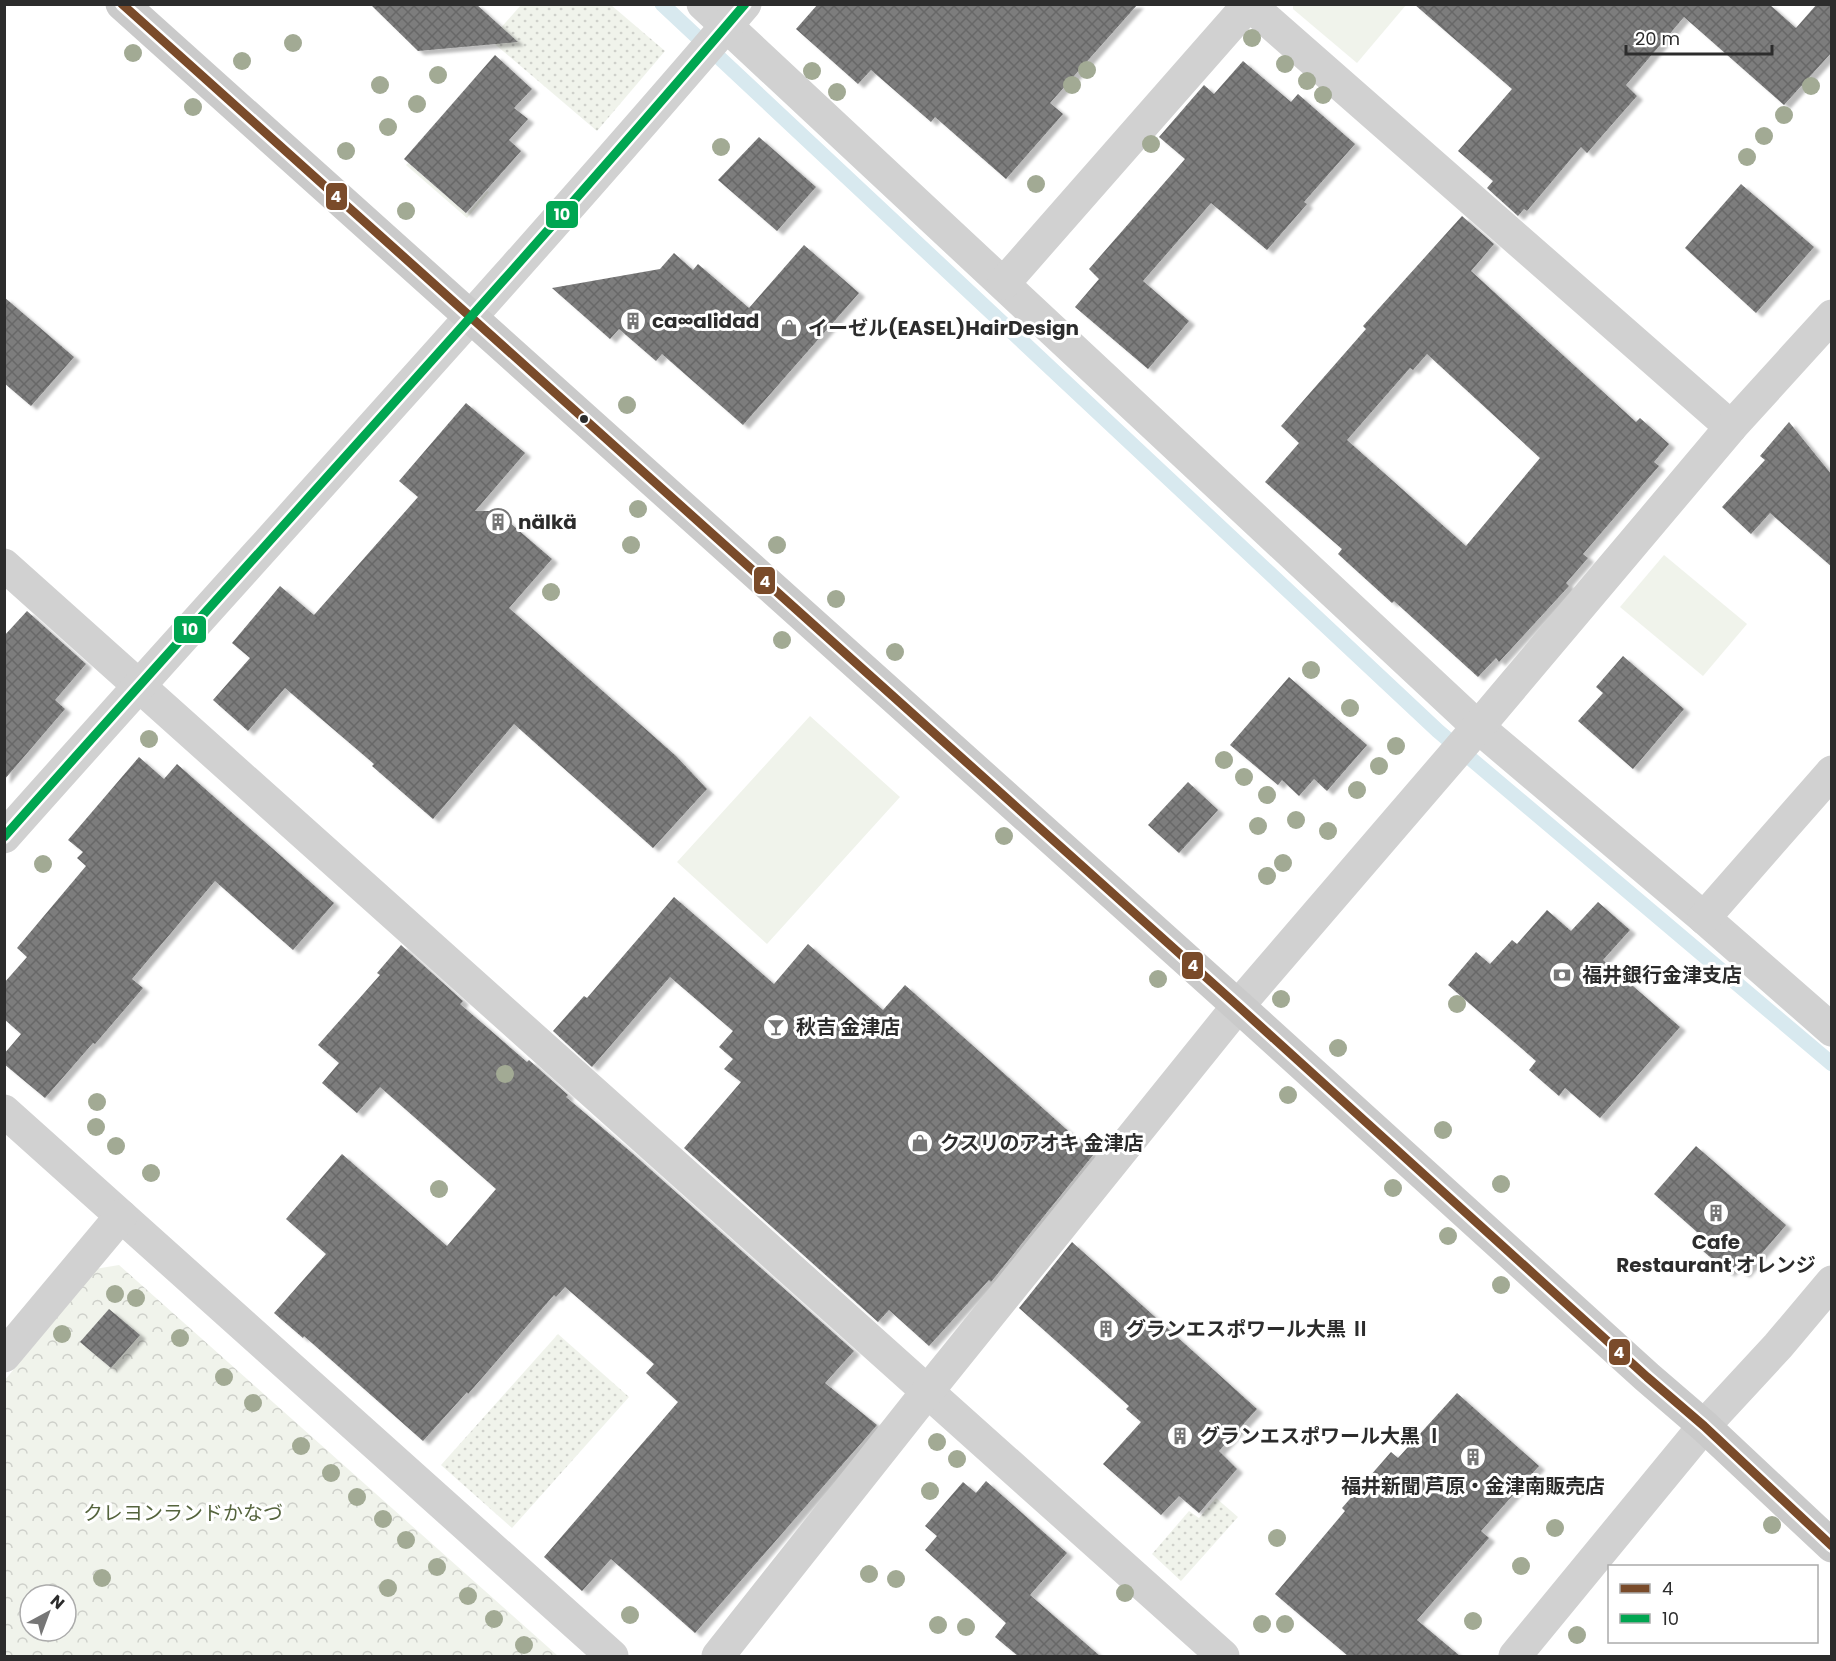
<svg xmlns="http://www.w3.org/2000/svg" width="1836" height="1661" font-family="Poppins,'Noto Sans JP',sans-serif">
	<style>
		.grass { fill: #f0f3eb }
		.park { fill: url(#park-crowns); fill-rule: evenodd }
		.garden { fill: url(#garden-dots) }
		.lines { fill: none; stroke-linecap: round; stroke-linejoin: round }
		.stream { stroke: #d8e9ef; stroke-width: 15 }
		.building { fill: url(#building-cross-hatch); fill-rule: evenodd; filter: url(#shadow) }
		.street { stroke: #d1d1d1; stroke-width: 33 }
		.secondary { stroke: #cacaca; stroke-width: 33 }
		.bus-1-casing { stroke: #fff; stroke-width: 14 }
		.bus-2-casing { stroke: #fff; stroke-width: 14 }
		.bus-1 { stroke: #7a4b2a; stroke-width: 9 }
		.bus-2 { stroke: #00a651; stroke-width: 9 }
		.tree { fill: #a2aa94 }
		.bus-dot { fill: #2c2c2c; stroke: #fff; stroke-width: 2 }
		.labels { text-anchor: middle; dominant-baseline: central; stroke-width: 6; stroke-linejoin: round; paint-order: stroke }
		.poi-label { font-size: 20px; font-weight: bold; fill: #2c2c2c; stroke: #fff; text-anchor: start }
		.park-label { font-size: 20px; fill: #55643d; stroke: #fff }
		.line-badge { stroke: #fff; stroke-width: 2 }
		.badge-label { font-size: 16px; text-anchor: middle; font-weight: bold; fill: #fff }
	</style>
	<defs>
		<pattern id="park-crowns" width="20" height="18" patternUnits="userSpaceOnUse" patternTransform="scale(1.5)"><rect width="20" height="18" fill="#f0f3eb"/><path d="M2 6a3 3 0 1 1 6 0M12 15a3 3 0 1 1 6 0" fill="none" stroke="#ced0ca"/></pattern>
		<pattern id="garden-dots" width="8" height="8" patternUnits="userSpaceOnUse" patternTransform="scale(1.5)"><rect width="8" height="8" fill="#f0f3eb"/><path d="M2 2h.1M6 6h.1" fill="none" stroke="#ced0ca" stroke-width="1.8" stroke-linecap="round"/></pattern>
		<pattern id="building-cross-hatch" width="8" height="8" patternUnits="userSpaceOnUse" patternTransform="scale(1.5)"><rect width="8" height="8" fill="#7d7d7d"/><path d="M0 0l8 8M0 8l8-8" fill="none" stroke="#676767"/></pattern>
		<filter id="shadow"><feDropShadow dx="6" dy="4" stdDeviation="1.5" flood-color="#0004"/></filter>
	</defs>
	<rect width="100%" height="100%" fill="#fff"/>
	<g class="grass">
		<polygon points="1293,5 1293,4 1406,5 1357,63 1293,9"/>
		<polygon points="408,163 467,214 487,191 489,192 467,218 406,165"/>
		<polygon points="1664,555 1747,624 1703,676 1620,607"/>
		<polygon points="810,716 900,797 767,944 677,862"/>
	</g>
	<path class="park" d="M119,1265L558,1656H5V1380L95,1269ZM30,1595H66V1631H30Z"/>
	<g class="garden">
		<polygon points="521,5 611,5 665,51 597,131 490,40"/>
		<polygon points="558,1334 629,1397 512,1528 441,1465"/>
		<polygon points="1216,1498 1238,1517 1181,1581 1152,1554 1189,1511 1199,1518"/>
	</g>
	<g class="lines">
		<polyline class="stream" points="662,4 1438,731 1832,1064"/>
	</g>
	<g class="building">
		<polygon points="370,4 476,4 518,42 418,51"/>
		<polygon points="818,4 1138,4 1050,103 1063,114 1006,179 935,117 931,122 871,70 858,84 796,29"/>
		<polygon points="1414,4 1769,4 1796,28 1817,4 1832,4 1832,52 1784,105 1684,17 1626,85 1637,96 1587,153 1581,147 1527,211 1524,209 1518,216 1487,188 1493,181 1458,151 1512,89"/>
		<polygon points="495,55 532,89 514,108 528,119 509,140 521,151 466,213 404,159"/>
		<polygon points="1243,61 1291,102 1298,94 1355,144 1304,202 1307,204 1267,250 1211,203 1143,281 1189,321 1148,369 1075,307 1099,279 1089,269 1185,159 1159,137 1204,85 1214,94"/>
		<polygon points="759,137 816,187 777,231 718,180"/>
		<polygon points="1741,184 1814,247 1756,313 1685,248"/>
		<path d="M1462,216L1494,244L1471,271L1636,422L1640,418L1669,444L1654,462L1659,466L1583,554L1588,558L1566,583L1569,586L1499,662L1496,658L1478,677L1394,601L1392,603L1338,554L1342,549L1265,482L1299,443L1281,426L1366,329L1363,326ZM1427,354L1540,458L1466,546L1347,440L1410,368L1413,370Z"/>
		<polygon points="804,245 859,293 743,425 662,354 656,361 619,329 610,339 552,288 660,269 674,253 693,270 698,264 749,308"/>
		<polygon points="4,297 74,357 31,406 4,383"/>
		<polygon points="466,403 525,453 475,511 496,511 552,559 509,608 676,756 707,789 653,848 514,724 433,819 372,766 374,764 285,688 248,731 213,700 250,658 232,643 280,586 314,615 418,497 399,481"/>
		<polygon points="1789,422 1832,475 1832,567 1770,513 1751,534 1722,507 1765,460 1760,456"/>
		<polygon points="27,611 86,664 55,700 65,709 4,780 4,636"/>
		<polygon points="1623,656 1684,709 1633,769 1578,721 1603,693 1596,687"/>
		<polygon points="1289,677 1367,745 1327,791 1314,779 1299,796 1282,780 1278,785 1230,745"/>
		<polygon points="139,757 164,779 177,764 334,903 293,950 215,881 132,979 143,988 95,1044 93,1043 45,1098 4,1064 4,1054 21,1034 4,1019 4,983 27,957 17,948 86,866 77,858 83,852 68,840"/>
		<polygon points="1188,782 1218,810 1179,853 1148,825"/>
		<polygon points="674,897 774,984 808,944 883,1010 905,985 1094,1154 991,1282 989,1280 929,1346 889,1310 878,1322 684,1148 741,1082 724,1069 733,1059 719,1047 733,1031 670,977 592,1067 553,1031 584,996 587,998"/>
		<polygon points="1598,902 1630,930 1603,960 1680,1027 1600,1118 1565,1088 1559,1096 1529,1070 1536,1061 1448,985 1476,952 1490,964 1512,940 1517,944 1547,910 1571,931"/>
		<polygon points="401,945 463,1001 460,1004 527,1062 529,1060 568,1095 566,1097 632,1153 854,1351 825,1383 877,1425 695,1633 611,1559 582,1591 544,1557 678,1402 646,1373 654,1364 565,1287 556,1297 554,1295 468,1394 467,1392 423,1441 304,1336 303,1338 274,1313 326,1254 286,1219 342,1154 447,1246 496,1189 380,1087 357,1113 322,1083 339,1063 318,1045 380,975 377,973"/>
		<polygon points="1696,1146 1786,1225 1744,1274 1735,1266 1729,1273 1690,1240 1697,1232 1654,1194"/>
		<polygon points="1072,1242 1257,1409 1219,1451 1237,1469 1199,1513 1179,1496 1161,1515 1103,1464 1141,1422 1126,1409 1129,1406 1019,1308"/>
		<polygon points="109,1309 140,1335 111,1368 80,1342"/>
		<polygon points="1457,1393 1539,1466 1481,1531 1489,1538 1417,1620 1460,1656 1348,1656 1275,1594 1345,1511 1342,1508 1391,1452 1398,1458"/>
		<polygon points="986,1481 1067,1553 1030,1595 1100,1656 1018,1656 995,1637 1006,1623 925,1550 937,1536 925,1526 963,1482 976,1493"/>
	</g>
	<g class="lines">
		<g class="street">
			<polyline points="703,4 1478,727 1704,918 1832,1030"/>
			<polyline points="1004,283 1249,4 1731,427"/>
			<polyline points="4,565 1223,1656"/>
			<path d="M4,837C251,559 503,287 745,4"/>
			<polyline points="1704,918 1832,772"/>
			<polyline points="4,1111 612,1656"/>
			<polyline points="4,1356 121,1216"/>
			<polyline points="718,1656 927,1392 1238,1006 1478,727 1731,427 1832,316"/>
			<polyline points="1515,1656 1704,1426 1778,1346 1832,1282"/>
		</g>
		<polyline class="secondary" points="122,4 1238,1006 1647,1377 1704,1426 1832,1546"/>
		<defs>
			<polyline id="bus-1" points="122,4 1238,1006 1647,1377 1704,1426 1832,1546"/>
			<path id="bus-2" d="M4,837C251,559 503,287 745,4"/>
		</defs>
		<use href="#bus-1" class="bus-1-casing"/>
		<use href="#bus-2" class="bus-2-casing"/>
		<use href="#bus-1" class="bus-1"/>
		<use href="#bus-2" class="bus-2"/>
	</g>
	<g class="tree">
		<circle cx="1252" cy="38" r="9"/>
		<circle cx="293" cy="43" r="9"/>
		<circle cx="133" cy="53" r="9"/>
		<circle cx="242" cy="61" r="9"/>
		<circle cx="1285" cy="64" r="9"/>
		<circle cx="1087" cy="70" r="9"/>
		<circle cx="812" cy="71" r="9"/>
		<circle cx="438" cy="75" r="9"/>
		<circle cx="1307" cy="81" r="9"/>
		<circle cx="380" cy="85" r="9"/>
		<circle cx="1072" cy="85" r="9"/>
		<circle cx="1811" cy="86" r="9"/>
		<circle cx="837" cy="92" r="9"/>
		<circle cx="1323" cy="95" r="9"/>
		<circle cx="417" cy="104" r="9"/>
		<circle cx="193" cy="107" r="9"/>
		<circle cx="1784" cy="115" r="9"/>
		<circle cx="388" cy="127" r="9"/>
		<circle cx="1764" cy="136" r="9"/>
		<circle cx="1151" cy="144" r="9"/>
		<circle cx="721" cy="147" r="9"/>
		<circle cx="346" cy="151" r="9"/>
		<circle cx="1747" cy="157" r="9"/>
		<circle cx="1036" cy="184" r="9"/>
		<circle cx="406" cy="211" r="9"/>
		<circle cx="627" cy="405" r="9"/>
		<circle cx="638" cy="509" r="9"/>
		<circle cx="631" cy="545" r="9"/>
		<circle cx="777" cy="545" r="9"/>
		<circle cx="551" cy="592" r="9"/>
		<circle cx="836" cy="599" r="9"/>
		<circle cx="782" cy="640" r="9"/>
		<circle cx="895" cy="652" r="9"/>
		<circle cx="1311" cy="670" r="9"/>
		<circle cx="1350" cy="708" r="9"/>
		<circle cx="149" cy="739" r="9"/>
		<circle cx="1396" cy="746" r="9"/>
		<circle cx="1224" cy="760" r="9"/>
		<circle cx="1379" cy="766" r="9"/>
		<circle cx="1244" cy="777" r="9"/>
		<circle cx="1357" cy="790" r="9"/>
		<circle cx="1267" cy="795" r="9"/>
		<circle cx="1296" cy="820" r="9"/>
		<circle cx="1258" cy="826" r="9"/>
		<circle cx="1328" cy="831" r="9"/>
		<circle cx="1004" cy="836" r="9"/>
		<circle cx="1283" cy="863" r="9"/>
		<circle cx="43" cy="864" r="9"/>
		<circle cx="1267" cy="876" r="9"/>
		<circle cx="1158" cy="979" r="9"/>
		<circle cx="1281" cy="999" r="9"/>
		<circle cx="1457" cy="1004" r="9"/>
		<circle cx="1338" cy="1048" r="9"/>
		<circle cx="505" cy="1074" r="9"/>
		<circle cx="1288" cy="1095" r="9"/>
		<circle cx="97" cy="1102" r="9"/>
		<circle cx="96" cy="1127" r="9"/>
		<circle cx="1443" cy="1130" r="9"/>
		<circle cx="116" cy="1146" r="9"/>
		<circle cx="151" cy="1173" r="9"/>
		<circle cx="1501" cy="1184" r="9"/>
		<circle cx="1393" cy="1188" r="9"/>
		<circle cx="439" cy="1189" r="9"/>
		<circle cx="1448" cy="1236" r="9"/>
		<circle cx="1501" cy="1285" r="9"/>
		<circle cx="115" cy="1294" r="9"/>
		<circle cx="136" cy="1298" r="9"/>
		<circle cx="62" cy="1334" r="9"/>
		<circle cx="180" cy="1338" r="9"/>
		<circle cx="224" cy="1377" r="9"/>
		<circle cx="253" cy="1403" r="9"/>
		<circle cx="937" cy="1442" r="9"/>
		<circle cx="301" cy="1446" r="9"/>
		<circle cx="957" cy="1459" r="9"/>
		<circle cx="331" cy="1473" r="9"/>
		<circle cx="930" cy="1491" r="9"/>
		<circle cx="357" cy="1497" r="9"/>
		<circle cx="383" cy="1519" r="9"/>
		<circle cx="1772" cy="1525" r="9"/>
		<circle cx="1555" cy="1528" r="9"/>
		<circle cx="1277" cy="1538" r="9"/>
		<circle cx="406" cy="1540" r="9"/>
		<circle cx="1521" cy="1566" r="9"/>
		<circle cx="437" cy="1567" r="9"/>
		<circle cx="869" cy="1574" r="9"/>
		<circle cx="102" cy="1578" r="9"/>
		<circle cx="896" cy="1579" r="9"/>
		<circle cx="388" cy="1588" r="9"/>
		<circle cx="1125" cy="1593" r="9"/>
		<circle cx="468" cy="1596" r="9"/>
		<circle cx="630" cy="1615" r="9"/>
		<circle cx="494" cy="1619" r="9"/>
		<circle cx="1473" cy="1621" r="9"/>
		<circle cx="1262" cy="1624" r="9"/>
		<circle cx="1285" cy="1624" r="9"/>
		<circle cx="938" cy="1625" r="9"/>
		<circle cx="966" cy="1627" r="9"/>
		<circle cx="1577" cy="1635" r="9"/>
		<circle cx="524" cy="1645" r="9"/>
	</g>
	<defs>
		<symbol id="building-ring" viewBox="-11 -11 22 22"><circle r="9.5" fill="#fff" stroke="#767676" stroke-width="1.5"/><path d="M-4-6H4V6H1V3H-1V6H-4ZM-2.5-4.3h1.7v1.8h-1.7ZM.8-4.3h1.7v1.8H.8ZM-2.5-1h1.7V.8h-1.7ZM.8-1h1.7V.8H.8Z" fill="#767676"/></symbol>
		<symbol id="shop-ring" viewBox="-11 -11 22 22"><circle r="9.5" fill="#fff" stroke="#767676" stroke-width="1.5"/><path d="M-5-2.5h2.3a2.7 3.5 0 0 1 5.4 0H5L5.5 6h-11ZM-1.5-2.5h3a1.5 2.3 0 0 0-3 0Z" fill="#767676"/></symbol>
		<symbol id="bank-ring" viewBox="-11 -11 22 22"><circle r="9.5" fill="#fff" stroke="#767676" stroke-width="1.5"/><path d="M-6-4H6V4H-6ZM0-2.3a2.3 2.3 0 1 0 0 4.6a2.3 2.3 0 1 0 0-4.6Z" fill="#767676"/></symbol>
		<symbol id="bar-ring" viewBox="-11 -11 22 22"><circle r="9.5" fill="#fff" stroke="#767676" stroke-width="1.5"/><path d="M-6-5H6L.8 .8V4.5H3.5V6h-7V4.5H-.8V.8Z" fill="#767676"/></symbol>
	</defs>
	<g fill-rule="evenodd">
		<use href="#building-ring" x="618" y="306" width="30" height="30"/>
		<use href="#shop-ring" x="774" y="313" width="30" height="30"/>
		<use href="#building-ring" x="483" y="507" width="30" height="30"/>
		<use href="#bank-ring" x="1547" y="960" width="30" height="30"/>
		<use href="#bar-ring" x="761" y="1012" width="30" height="30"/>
		<use href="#shop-ring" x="905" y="1128" width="30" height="30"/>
		<use href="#building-ring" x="1701" y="1198" width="30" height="30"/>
		<use href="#building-ring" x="1091" y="1314" width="30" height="30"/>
		<use href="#building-ring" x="1165" y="1421" width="30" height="30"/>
		<use href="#building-ring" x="1458" y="1442" width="30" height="30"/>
	</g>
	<circle class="bus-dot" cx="584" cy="419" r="5"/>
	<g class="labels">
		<g class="poi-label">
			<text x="652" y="321">ca∞alidad</text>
			<text x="808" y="328">イーゼル(EASEL)HairDesign</text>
			<text x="518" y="522">nälkä</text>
			<text x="1582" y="975">福井銀行金津支店</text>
			<text x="796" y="1027">秋吉 金津店</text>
			<text x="940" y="1143">クスリのアオキ 金津店</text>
			<text x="1716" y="1242" text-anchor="middle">Cafe<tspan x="1716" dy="23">Restaurant オレンジ</tspan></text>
			<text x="1126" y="1329">グランエスポワール大黒 Ⅱ</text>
			<text x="1200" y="1436">グランエスポワール大黒 Ⅰ</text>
			<text x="1473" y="1486" text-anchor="middle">福井新聞 芦原・金津南販売店</text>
		</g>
		<g class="park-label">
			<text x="183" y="1513">クレヨンランドかなづ</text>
		</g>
	</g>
	<g class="line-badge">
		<rect x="325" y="182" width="23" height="29" rx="6" fill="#7a4b2a"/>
		<rect x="545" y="200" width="34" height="29" rx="6" fill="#00a651"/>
		<rect x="753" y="566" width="23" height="29" rx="6" fill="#7a4b2a"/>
		<rect x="173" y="615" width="34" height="29" rx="6" fill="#00a651"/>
		<rect x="1181" y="951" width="23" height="29" rx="6" fill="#7a4b2a"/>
		<rect x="1608" y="1338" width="23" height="28" rx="6" fill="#7a4b2a"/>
	</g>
	<g class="badge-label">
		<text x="336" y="202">4</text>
		<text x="562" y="220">10</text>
		<text x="765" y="587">4</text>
		<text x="190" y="635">10</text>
		<text x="1193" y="971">4</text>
		<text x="1619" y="1358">4</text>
	</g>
	<rect width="1836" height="1661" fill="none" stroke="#2c2c2c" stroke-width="12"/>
	<rect x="1608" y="1565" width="210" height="78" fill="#ffffff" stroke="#ababab" stroke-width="1.5"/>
	<rect x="1620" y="1584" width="30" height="9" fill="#7a4b2a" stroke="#ababab" stroke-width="1.5"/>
	<text x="1662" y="1595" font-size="18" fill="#2c2c2c">4</text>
	<rect x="1620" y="1614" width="30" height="9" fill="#00a651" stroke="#ababab" stroke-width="1.5"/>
	<text x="1662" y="1625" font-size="18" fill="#2c2c2c">10</text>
	<g transform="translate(48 1613) rotate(41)"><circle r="28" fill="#ffffff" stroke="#ababab" stroke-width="1.5"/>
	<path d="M0-4.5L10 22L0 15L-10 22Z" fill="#767676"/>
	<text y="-9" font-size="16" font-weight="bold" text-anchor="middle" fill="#2c2c2c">N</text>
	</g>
	<path d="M1626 45v9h146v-9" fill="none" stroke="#2c2c2c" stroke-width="3"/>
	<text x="1635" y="45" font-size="18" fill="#2c2c2c" stroke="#ffffff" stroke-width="4.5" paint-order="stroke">20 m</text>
</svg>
